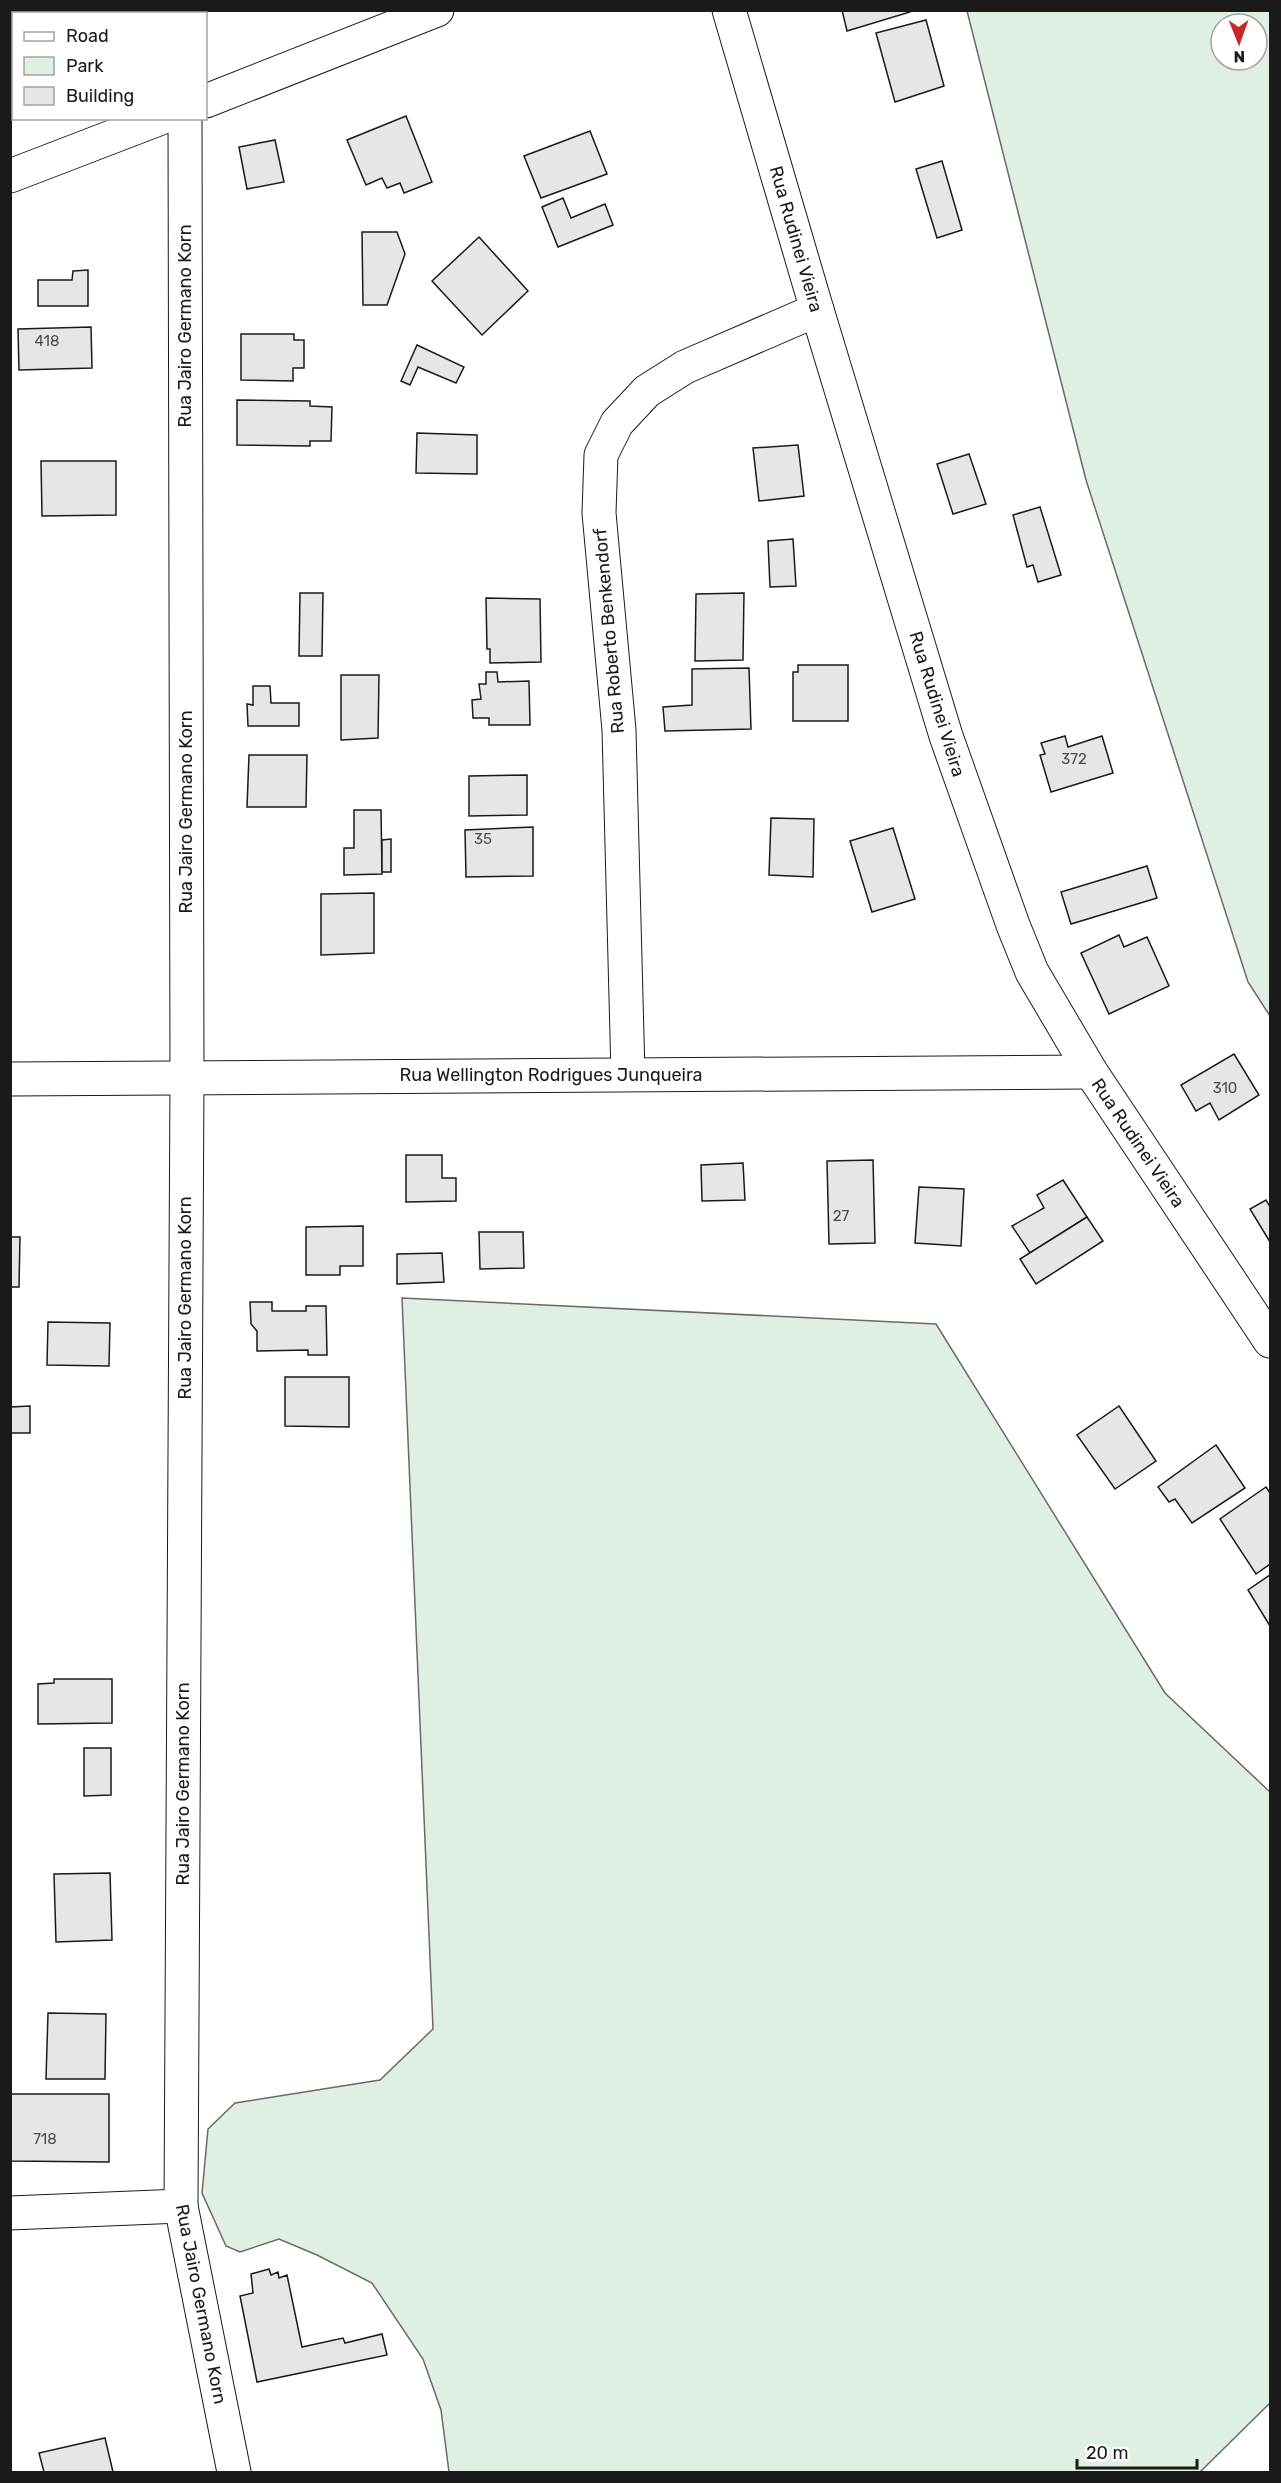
<svg xmlns="http://www.w3.org/2000/svg" width="1281" height="2483" font-family="Rubik,sans-serif">
	<style>
		.green { fill: #e0efe3; stroke: #6a6a6a; stroke-width: 1.5; fill-rule: evenodd }
		.building { fill: #e6e6e6; stroke: #1a1a1a; stroke-width: 1.5 }
		.lines { fill: none; stroke-linecap: round; stroke-linejoin: round }
		.minor-casing { stroke: #1a1a1a; stroke-width: 35 }
		.tertiary-casing { stroke: #1a1a1a; stroke-width: 35 }
		.minor { stroke: #fff; stroke-width: 33 }
		.tertiary { stroke: #fff; stroke-width: 33 }
		.labels { text-anchor: middle; dominant-baseline: central; stroke-width: 4.5; stroke-linejoin: round; paint-order: stroke }
		.number-label { font-size: 15px; fill: #4d4d4d }
		.street-label { font-size: 18px; fill: #1a1a1a; stroke: #fff }
	</style>
	<rect width="100%" height="100%" fill="#fff"/>
	<g class="green">
		<path d="M967,11H1270V1016L1248,982L1086,480ZM1221,24H1257V60H1221Z"/>
		<polygon points="402,1298 936,1324 1165,1693 1270,1792 1270,2403 1200,2472 449,2472 441,2410 423,2359 372,2283 317,2255 279,2239 240,2252 226,2246 202,2193 208,2129 235,2103 380,2080 433,2029"/>
	</g>
	<g class="building">
		<polygon points="10,10 20,10 20,14 14,14 14,67 10,67"/>
		<rect x="51" y="10" width="57" height="4"/>
		<polygon points="842,10 910,10 910,12 847,31"/>
		<polygon points="926,20 944,86 895,102 876,33"/>
		<polygon points="406,116 432,182 404,193 400,183 387,188 382,178 366,185 347,140"/>
		<polygon points="590,131 607,174 541,198 524,156"/>
		<polygon points="275,140 284,182 247,189 239,147"/>
		<polygon points="942,161 962,230 937,238 916,169"/>
		<polygon points="563,198 571,218 605,204 613,225 558,247 542,207"/>
		<polygon points="362,232 397,232 405,254 387,305 363,305"/>
		<polygon points="479,237 528,291 482,335 432,281"/>
		<polygon points="88,270 88,306 38,306 38,280 72,280 73,271"/>
		<polygon points="91,327 92,368 19,370 18,329"/>
		<polygon points="241,334 294,334 294,340 304,340 304,368 293,368 293,381 241,380"/>
		<polygon points="417,345 464,367 456,383 418,367 410,385 401,381"/>
		<polygon points="237,400 310,401 310,406 332,407 331,441 310,441 310,446 237,445"/>
		<polygon points="417,433 477,435 477,474 416,473"/>
		<polygon points="798,445 804,496 759,501 753,448"/>
		<polygon points="969,454 986,504 953,514 937,464"/>
		<polygon points="41,461 116,461 116,515 42,516"/>
		<polygon points="1040,507 1061,575 1038,582 1033,565 1027,567 1013,515"/>
		<polygon points="793,539 796,586 770,587 768,541"/>
		<polygon points="300,593 323,593 322,656 299,656"/>
		<polygon points="744,593 743,660 695,661 696,594"/>
		<polygon points="486,598 540,599 541,662 490,663 490,649 487,649"/>
		<polygon points="798,665 848,665 848,721 793,721 793,672 798,672"/>
		<polygon points="749,668 751,729 665,731 663,707 692,705 692,669"/>
		<polygon points="486,672 497,672 498,682 529,681 530,725 489,725 489,718 473,718 472,700 481,699 479,684 486,684"/>
		<polygon points="341,675 379,675 378,738 341,740"/>
		<polygon points="253,686 270,686 271,703 299,703 299,726 248,726 247,704 253,705"/>
		<polygon points="1065,736 1068,747 1102,736 1113,773 1051,792 1040,755 1045,754 1041,743"/>
		<polygon points="249,755 307,755 306,807 247,807"/>
		<polygon points="527,775 527,815 469,816 469,776"/>
		<polygon points="354,810 381,810 382,874 344,875 344,848 354,848"/>
		<polygon points="771,818 814,819 813,877 769,875"/>
		<polygon points="533,827 533,876 466,877 465,830"/>
		<polygon points="893,828 915,899 872,912 850,841"/>
		<polygon points="391,839 391,872 382,872 382,840"/>
		<polygon points="1147,866 1157,898 1071,924 1061,892"/>
		<polygon points="374,893 374,953 321,955 321,894"/>
		<polygon points="1119,935 1124,947 1147,937 1169,986 1109,1014 1081,953"/>
		<polygon points="1234,1054 1259,1095 1219,1120 1210,1103 1196,1111 1181,1085"/>
		<polygon points="406,1155 442,1155 442,1178 456,1178 456,1201 406,1202"/>
		<polygon points="873,1160 875,1243 829,1244 827,1161"/>
		<polygon points="743,1163 745,1200 702,1201 701,1165"/>
		<polygon points="1063,1180 1087,1217 1030,1253 1012,1226 1044,1208 1037,1195"/>
		<polygon points="919,1187 964,1189 961,1246 915,1243"/>
		<polygon points="1266,1200 1270,1207 1270,1242 1250,1209"/>
		<polygon points="1087,1217 1103,1241 1036,1284 1020,1259"/>
		<polygon points="363,1226 363,1266 340,1266 340,1275 306,1275 306,1227"/>
		<polygon points="479,1232 523,1232 524,1268 480,1269"/>
		<polygon points="10,1237 20,1237 19,1287 10,1287"/>
		<polygon points="442,1253 444,1282 397,1284 397,1254"/>
		<polygon points="250,1302 272,1302 272,1311 306,1311 306,1306 326,1306 327,1355 308,1355 308,1350 257,1351 257,1331 251,1324"/>
		<polygon points="48,1322 110,1323 109,1366 47,1365"/>
		<polygon points="285,1377 349,1377 349,1427 285,1426"/>
		<polygon points="30,1406 30,1433 10,1433 10,1407"/>
		<polygon points="1119,1406 1156,1461 1115,1489 1077,1435"/>
		<polygon points="1216,1445 1245,1488 1192,1523 1175,1499 1169,1502 1158,1487"/>
		<polygon points="1266,1487 1270,1493 1270,1564 1256,1574 1220,1519"/>
		<polygon points="1270,1575 1270,1626 1248,1590"/>
		<polygon points="54,1679 112,1679 112,1723 38,1724 38,1684 54,1683"/>
		<polygon points="84,1748 111,1748 111,1795 84,1796"/>
		<polygon points="110,1873 112,1940 56,1942 54,1874"/>
		<polygon points="48,2013 106,2014 105,2079 46,2079"/>
		<polygon points="10,2094 109,2094 109,2162 10,2161"/>
		<polygon points="269,2269 271,2275 278,2272 279,2278 287,2275 302,2347 343,2338 345,2343 382,2334 387,2355 257,2382 240,2296 253,2293 251,2274"/>
		<polygon points="105,2438 113,2472 44,2472 39,2453"/>
	</g>
	<g class="lines">
		<defs>
			<g id="minor">
				<polyline points="185,10 185,14"/>
				<polyline points="185,118 187,1078 181,2206 234,2472"/>
				<polyline points="628,1074 619,730 599,513 601,455 617,423 647,391 685,367 817,310"/>
				<polyline points="10,1079 1091,1072"/>
				<polyline points="10,2213 181,2206"/>
			</g>
			<g id="tertiary">
				<polyline points="729,10 817,310 946,736 1013,925 1032,972 1091,1072 1270,1341"/>
				<polyline points="206,101 437,10"/>
				<polyline points="10,176 161,118"/>
			</g>
		</defs>
		<use href="#minor" class="minor-casing"/>
		<use href="#tertiary" class="tertiary-casing"/>
		<use href="#minor" class="minor"/>
		<use href="#tertiary" class="tertiary"/>
	</g>
	<g class="labels">
		<g class="number-label">
			<text x="47" y="341">418</text>
			<text x="1074" y="759">372</text>
			<text x="483" y="839">35</text>
			<text x="1225" y="1088">310</text>
			<text x="841" y="1216">27</text>
			<text x="45" y="2139">718</text>
		</g>
		<g class="street-label">
			<text transform="translate(796 239) rotate(74)">Rua Rudinei Vieira</text>
			<text transform="translate(185 326) rotate(-90)">Rua Jairo Germano Korn</text>
			<text transform="translate(609 631) rotate(-95)">Rua Roberto Benkendorf</text>
			<text transform="translate(937 704) rotate(73)">Rua Rudinei Vieira</text>
			<text transform="translate(186 812) rotate(-90)">Rua Jairo Germano Korn</text>
			<text x="551" y="1075">Rua Wellington Rodrigues Junqueira</text>
			<text transform="translate(1138 1143) rotate(56)">Rua Rudinei Vieira</text>
			<text transform="translate(185 1298) rotate(-90)">Rua Jairo Germano Korn</text>
			<text transform="translate(183 1784) rotate(-90)">Rua Jairo Germano Korn</text>
			<text transform="translate(201 2304) rotate(79)">Rua Jairo Germano Korn</text>
		</g>
	</g>
	<rect width="1281" height="2483" fill="none" stroke="#1a1a1a" stroke-width="24"/>
	<rect x="12" y="12" width="195" height="108" fill="#ffffff" stroke="#a3a3a3" stroke-width="1.5"/>
	<rect x="24" y="32" width="30" height="9" fill="#ffffff" stroke="#a3a3a3" stroke-width="1.5"/>
	<text x="66" y="42" font-size="18" fill="#1a1a1a">Road</text>
	<rect x="24" y="57" width="30" height="18" fill="#e0efe3" stroke="#a3a3a3" stroke-width="1.5"/>
	<text x="66" y="72" font-size="18" fill="#1a1a1a">Park</text>
	<rect x="24" y="87" width="30" height="18" fill="#e6e6e6" stroke="#a3a3a3" stroke-width="1.5"/>
	<text x="66" y="102" font-size="18" fill="#1a1a1a">Building</text>
	<g transform="translate(1239 42) rotate(179)"><circle r="28" fill="#ffffff" stroke="#a3a3a3" stroke-width="1.5"/>
	<path d="M0-4.5L10 22L0 15L-10 22Z" fill="#c62828"/>
	<text y="-9" font-size="16" font-weight="bold" text-anchor="middle" fill="#1a1a1a">N</text>
	</g>
	<path d="M1077 2459v9h120v-9" fill="none" stroke="#1a1a1a" stroke-width="3"/>
	<text x="1086" y="2459" font-size="18" fill="#1a1a1a" stroke="#ffffff" stroke-width="4.5" paint-order="stroke">20 m</text>
</svg>
